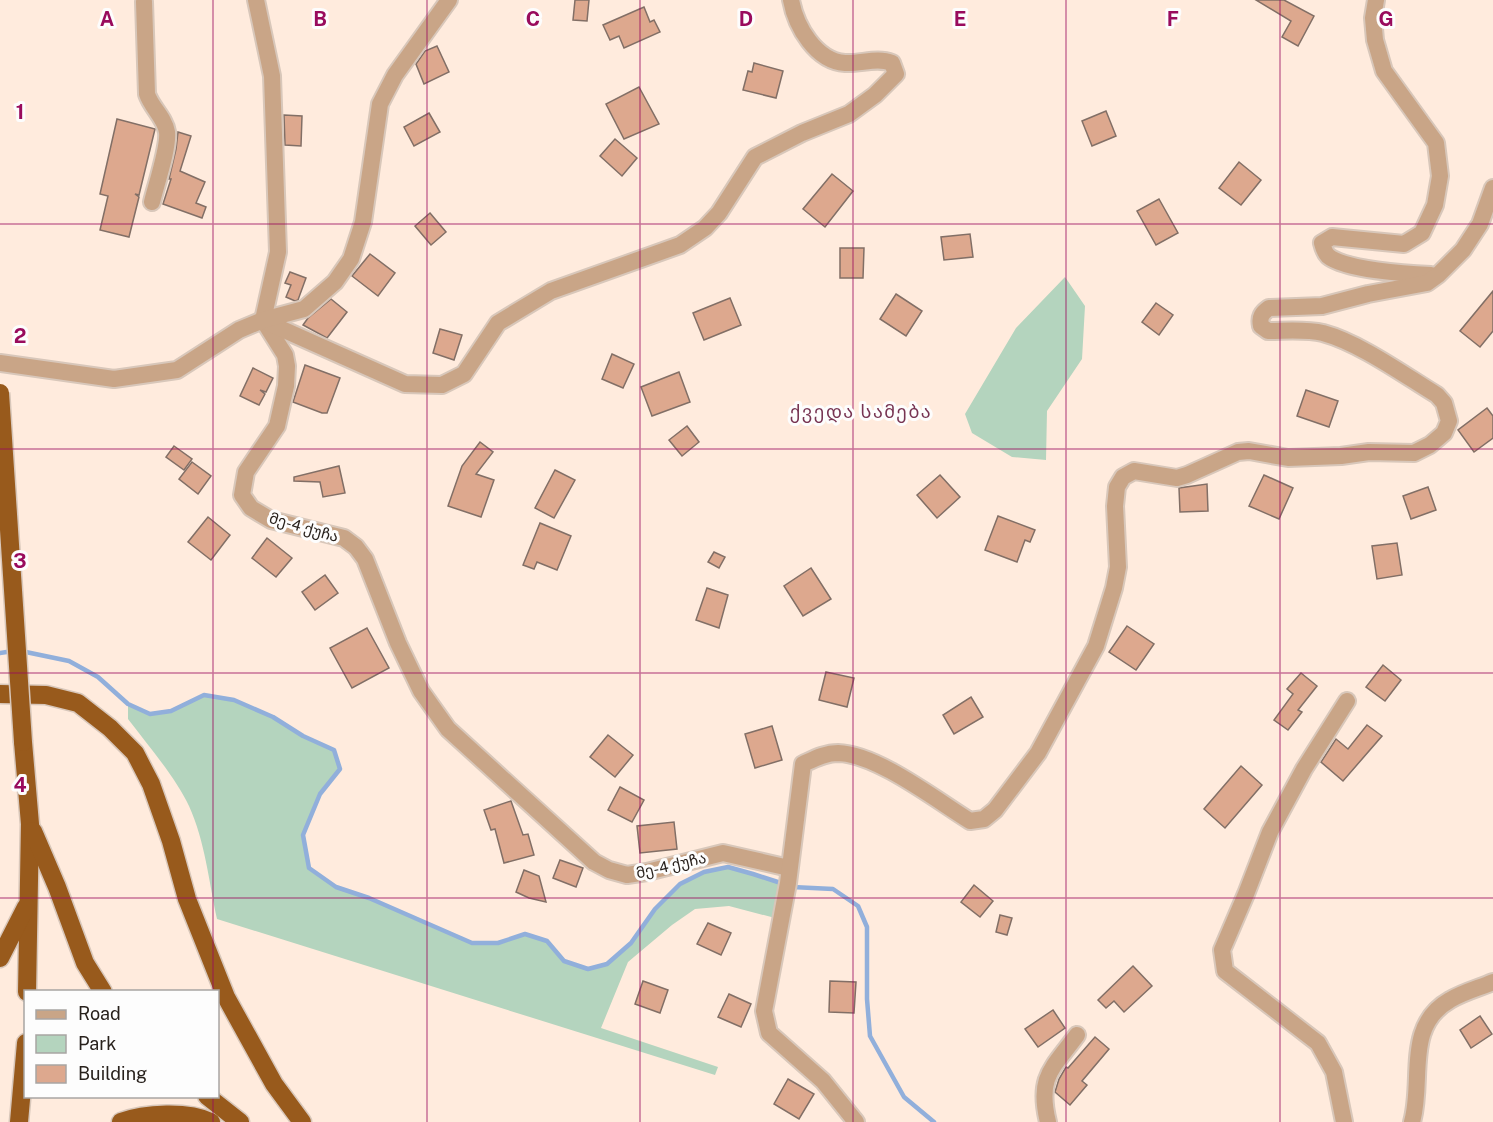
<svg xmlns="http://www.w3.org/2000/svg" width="1493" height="1122" font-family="'Public Sans','Noto Sans Georgian',sans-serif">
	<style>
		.green { fill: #b4d4be }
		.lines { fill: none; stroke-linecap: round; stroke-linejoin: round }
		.stream { stroke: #91afdb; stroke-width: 4.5 }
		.building { fill: #dda88e; stroke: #826f66; stroke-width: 1.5 }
		.minor-casing { stroke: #d8c7ba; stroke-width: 20 }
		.trunk-casing { stroke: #d8c7ba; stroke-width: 21 }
		.minor { stroke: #c9a587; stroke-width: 16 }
		.trunk { stroke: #985a1c; stroke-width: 18 }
		.trunk-bridge-casing { stroke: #d8c7ba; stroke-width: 21; stroke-linecap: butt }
		.trunk-bridge { stroke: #985a1c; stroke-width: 18 }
		.grid { fill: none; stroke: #990b5d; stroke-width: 1.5; stroke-opacity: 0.55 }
		.labels { text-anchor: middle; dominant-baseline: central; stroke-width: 6; stroke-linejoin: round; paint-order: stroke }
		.street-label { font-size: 15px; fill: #28211c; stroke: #fdfdfd }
		.quarter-label { font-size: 18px; letter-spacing: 1.5px; fill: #773452; stroke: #fdfdfd }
		.grid-label { font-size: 20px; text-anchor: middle; font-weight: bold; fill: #990b5d; stroke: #fdfdfd; stroke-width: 6; stroke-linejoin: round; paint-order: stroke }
	</style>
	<rect width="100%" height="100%" fill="#ffebdd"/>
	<g class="green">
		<polygon points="1065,277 1085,306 1082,359 1047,411 1046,460 1012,457 972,433 965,414 1016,328"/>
		<path d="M204,695L234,700L273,717L303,736L334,750L340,769L320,794L303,835L309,868L336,887L369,898L472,943H498L525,934L547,941L564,961L588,969L607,964L631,943L655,909L680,884L704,872L728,867L783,884L775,918L729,906L695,909L672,925L628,962L601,1028L718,1067L715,1075L217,919C209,882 205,841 189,806C176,778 147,744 128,719V704L151,714L171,711Z"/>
	</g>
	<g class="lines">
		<g class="stream">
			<polyline points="21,651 69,661 98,677 128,704 150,714 171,711 204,695 234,700 273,717 303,736 334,750 340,769 320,794 303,835 309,868 336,887 369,898 472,943 498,943 525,934 547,941 564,961 588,969 607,964 631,943 655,909 680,884 704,872 728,867 753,874 784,884"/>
			<polyline points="0,653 13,651"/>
			<polyline points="792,887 833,889 858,906 867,927 867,999 870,1036 904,1097 934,1122"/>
		</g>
	</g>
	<g class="building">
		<polygon points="575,0 589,0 587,21 573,20"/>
		<polygon points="1256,0 1284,0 1314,16 1298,46 1282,37 1291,21"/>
		<polygon points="644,7 650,22 654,20 660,32 624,48 619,36 610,40 603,25"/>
		<polygon points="437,46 449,72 424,84 416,64 425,51"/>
		<polygon points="754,63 783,71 776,98 743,90 748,71 752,72"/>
		<polygon points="639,87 659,124 624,139 606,104"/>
		<polygon points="1106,111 1116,136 1092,146 1082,121"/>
		<polygon points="429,113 440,132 414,146 404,127"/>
		<polygon points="284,115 302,116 301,146 285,145"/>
		<polygon points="117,119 155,129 139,195 135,194 139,197 129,237 100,230 108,196 100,194"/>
		<polygon points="178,132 191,136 180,171 205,182 196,203 206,207 202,218 163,204 171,179 169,179 176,149"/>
		<polygon points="615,139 637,158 622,176 600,156"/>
		<polygon points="1239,162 1261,180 1241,205 1219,188"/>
		<polygon points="832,174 853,191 825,227 803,209"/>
		<polygon points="1159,199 1178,233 1156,245 1137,211"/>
		<polygon points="430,213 446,232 431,245 415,226"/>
		<polygon points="970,234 973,257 944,260 941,237"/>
		<polygon points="840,248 864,248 863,278 840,278"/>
		<polygon points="370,254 395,273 378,296 352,276"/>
		<polygon points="290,272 306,278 298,300 295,301 286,297 291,285 285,283"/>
		<polygon points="1493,291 1493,331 1480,347 1460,331"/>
		<polygon points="896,294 922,311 906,336 880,319"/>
		<polygon points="730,298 741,325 704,340 693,313"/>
		<polygon points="331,299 347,312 327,338 303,325 308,318"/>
		<polygon points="1156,303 1173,315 1159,335 1142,322"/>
		<polygon points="440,329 462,335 454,360 433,353"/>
		<polygon points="612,354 634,364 623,388 602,379"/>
		<polygon points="305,365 340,378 327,413 322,413 293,402"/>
		<polygon points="253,368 273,378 266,392 260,390 265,394 259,405 240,396"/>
		<polygon points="679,372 690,402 652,416 641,387"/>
		<polygon points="1306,390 1338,401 1329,427 1297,416"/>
		<polygon points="1487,408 1493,416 1493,438 1474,452 1458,430"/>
		<polygon points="687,426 699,442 682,456 669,440"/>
		<polygon points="480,442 493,452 476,474 494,480 481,517 448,506 462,466"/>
		<polygon points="174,446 192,459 184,470 166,457"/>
		<polygon points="192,462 211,476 198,494 179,479"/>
		<polygon points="339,466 345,493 323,497 320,482 294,481 294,477"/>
		<polygon points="555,470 575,480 554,518 535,508"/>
		<polygon points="940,475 960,497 937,518 917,495"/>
		<polygon points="1264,475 1293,488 1279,519 1249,506"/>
		<polygon points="1207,484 1208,511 1180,512 1179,488"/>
		<polygon points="1428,487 1436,510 1411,519 1403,496"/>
		<polygon points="998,516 1035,530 1030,542 1025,540 1017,562 985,550"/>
		<polygon points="208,517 230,535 211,560 188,542"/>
		<polygon points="540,523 571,536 557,570 537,562 534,569 523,565"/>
		<polygon points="267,538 292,558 276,577 252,558"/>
		<polygon points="1397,543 1402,575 1377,579 1372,546"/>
		<polygon points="714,552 725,557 719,568 708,562"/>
		<polygon points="811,568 831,599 803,616 784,586"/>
		<polygon points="325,575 338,593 315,610 302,592"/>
		<polygon points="707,588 728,595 719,628 696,620"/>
		<polygon points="1127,626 1154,644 1136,670 1109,652"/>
		<polygon points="367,628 389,668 352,688 330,648"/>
		<polygon points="1383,665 1401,680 1385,701 1366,687"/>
		<polygon points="826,672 854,678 847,707 819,700"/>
		<polygon points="1301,673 1317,686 1298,710 1302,712 1288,730 1274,720 1293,694 1287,689"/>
		<polygon points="971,697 983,717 954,734 943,715"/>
		<polygon points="1367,725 1382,736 1343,781 1321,762 1336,739 1348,749"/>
		<polygon points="772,726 782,760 755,768 745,734"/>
		<polygon points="608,735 633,755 615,777 590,757"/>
		<polygon points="1241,766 1262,785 1225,828 1204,809"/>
		<polygon points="620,787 644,800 632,822 608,810"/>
		<polygon points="511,801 523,835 528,834 534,855 504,863 495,829 491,830 484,810"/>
		<polygon points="674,822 677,849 640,853 637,826"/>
		<polygon points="560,860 583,868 576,887 553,878"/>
		<polygon points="524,870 539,876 546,902 529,898 516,892"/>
		<polygon points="974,885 993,901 980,917 961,902"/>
		<polygon points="1000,915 1012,918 1007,935 996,932"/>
		<polygon points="708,923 731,933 721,955 697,944"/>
		<polygon points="1133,966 1152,986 1124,1012 1114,1001 1106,1008 1098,1000"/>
		<polygon points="643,981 668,990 660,1013 635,1004"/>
		<polygon points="830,981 856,982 854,1013 829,1012"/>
		<polygon points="729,994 751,1004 741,1027 718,1017"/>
		<polygon points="1053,1010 1065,1028 1038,1047 1025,1029"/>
		<polygon points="1480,1016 1492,1034 1471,1048 1460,1030"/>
		<polygon points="1095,1037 1109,1049 1082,1081 1087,1085 1070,1105 1055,1092 1059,1079 1066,1067 1068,1068"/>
		<polygon points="788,1079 814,1094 799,1119 774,1104"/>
	</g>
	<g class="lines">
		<defs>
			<g id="minor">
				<polyline points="256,0 272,76 278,252 263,320 285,355 287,366 286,386 277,426 246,472 242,495 251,508 271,520 344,538 356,547 365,559 398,643 421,691 448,729 594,862 609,870 627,875 647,872 723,853 789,868"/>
				<path d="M1376,0L1373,18L1375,40L1384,71L1436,143L1440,176L1435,205L1422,233L1404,244L1332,237L1322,243C1323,247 1325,253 1328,256C1345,270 1408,274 1431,275"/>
				<path d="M144,2L147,94C151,107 165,118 167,132C169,147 156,185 152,202"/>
				<path d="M264,321L405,384L442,385L464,374L498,323L551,291L680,245L705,228L719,213L755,157L802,133L849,114L875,95L896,74L892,63C877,57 861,64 845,63C816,61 796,27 791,0"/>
				<polyline points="0,363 114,379 177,370 239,330 263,320 304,309 335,282 351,259 363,222 380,104 395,75 449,0"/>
				<path d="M856,1122L823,1081L769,1033L764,1011L788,883L803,764C814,759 825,753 838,753C877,754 936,800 970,821L984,819L995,810L1038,753L1096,646L1114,588L1118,567L1115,506L1117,487L1123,477L1134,471L1177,478L1187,475L1238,452L1249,451L1288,458L1341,456L1369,452L1414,453L1430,445L1444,433L1449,421L1444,403L1437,395C1404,375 1360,343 1323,333C1306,329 1285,331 1268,331L1261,326C1259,317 1262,313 1269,308L1322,306L1368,294L1427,283L1438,275L1463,250L1480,224L1493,188"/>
				<path d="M1048,1122C1037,1077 1052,1069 1077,1035"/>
				<polyline points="1344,1122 1334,1072 1318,1043 1225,971 1222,950 1246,894 1270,832 1304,769 1347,701"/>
				<path d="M1412,1122C1424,1080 1404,1026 1450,1000C1463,992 1479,988 1493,982"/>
			</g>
			<g id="trunk">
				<polyline points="0,694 46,695 78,703 110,728 135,753 151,784 171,841 187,899 226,997 274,1084 302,1122"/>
				<polyline points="23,742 30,824 27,992"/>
				<polyline points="33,831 57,887 85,963 103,992"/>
				<polyline points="0,958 26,907"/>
				<polyline points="207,1096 240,1122"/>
				<polyline points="19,1122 26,1043"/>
				<path d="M121,1122C145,1113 188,1111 211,1122"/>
			</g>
		</defs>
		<use href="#minor" class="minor-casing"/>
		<use href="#trunk" class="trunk-casing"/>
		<use href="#minor" class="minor"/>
		<use href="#trunk" class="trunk"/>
		<defs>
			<polyline id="trunk-bridge" points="0,393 23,742"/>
		</defs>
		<use href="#trunk-bridge" class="trunk-bridge-casing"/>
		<use href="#trunk-bridge" class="trunk-bridge"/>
	</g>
	<path class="grid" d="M213,0V992M427,0V1122M640,0V1122M853,0V1122M1066,0V1122M1280,0V1122M0,224H1493M0,449H1493M0,673H1493M0,898H1493M213,1096V1122"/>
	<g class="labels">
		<g class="street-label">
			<text transform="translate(304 527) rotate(16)">მე-4 ქუჩა</text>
			<text transform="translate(671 865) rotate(-13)">მე-4 ქუჩა</text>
		</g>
		<g class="quarter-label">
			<text x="861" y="411">ქვედა სამება</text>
		</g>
	</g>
	<g class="grid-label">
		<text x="107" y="26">A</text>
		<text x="320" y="26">B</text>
		<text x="533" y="26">C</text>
		<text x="746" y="26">D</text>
		<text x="960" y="26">E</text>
		<text x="1173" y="26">F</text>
		<text x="1386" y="26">G</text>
		<text x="20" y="119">1</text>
		<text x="20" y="343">2</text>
		<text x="20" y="568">3</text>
		<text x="20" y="792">4</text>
	</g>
	<rect x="24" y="990" width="195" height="108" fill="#fdfdfd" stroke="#a8a5a3" stroke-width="1.5"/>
	<rect x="36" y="1010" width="30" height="9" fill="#c9a587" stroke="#a8a5a3" stroke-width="1.5"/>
	<text x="78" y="1020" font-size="18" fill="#28211c">Road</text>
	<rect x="36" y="1035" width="30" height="18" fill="#b4d4be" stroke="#a8a5a3" stroke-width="1.5"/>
	<text x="78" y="1050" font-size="18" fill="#28211c">Park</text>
	<rect x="36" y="1065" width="30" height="18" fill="#dda88e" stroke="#a8a5a3" stroke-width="1.5"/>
	<text x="78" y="1080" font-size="18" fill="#28211c">Building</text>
</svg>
